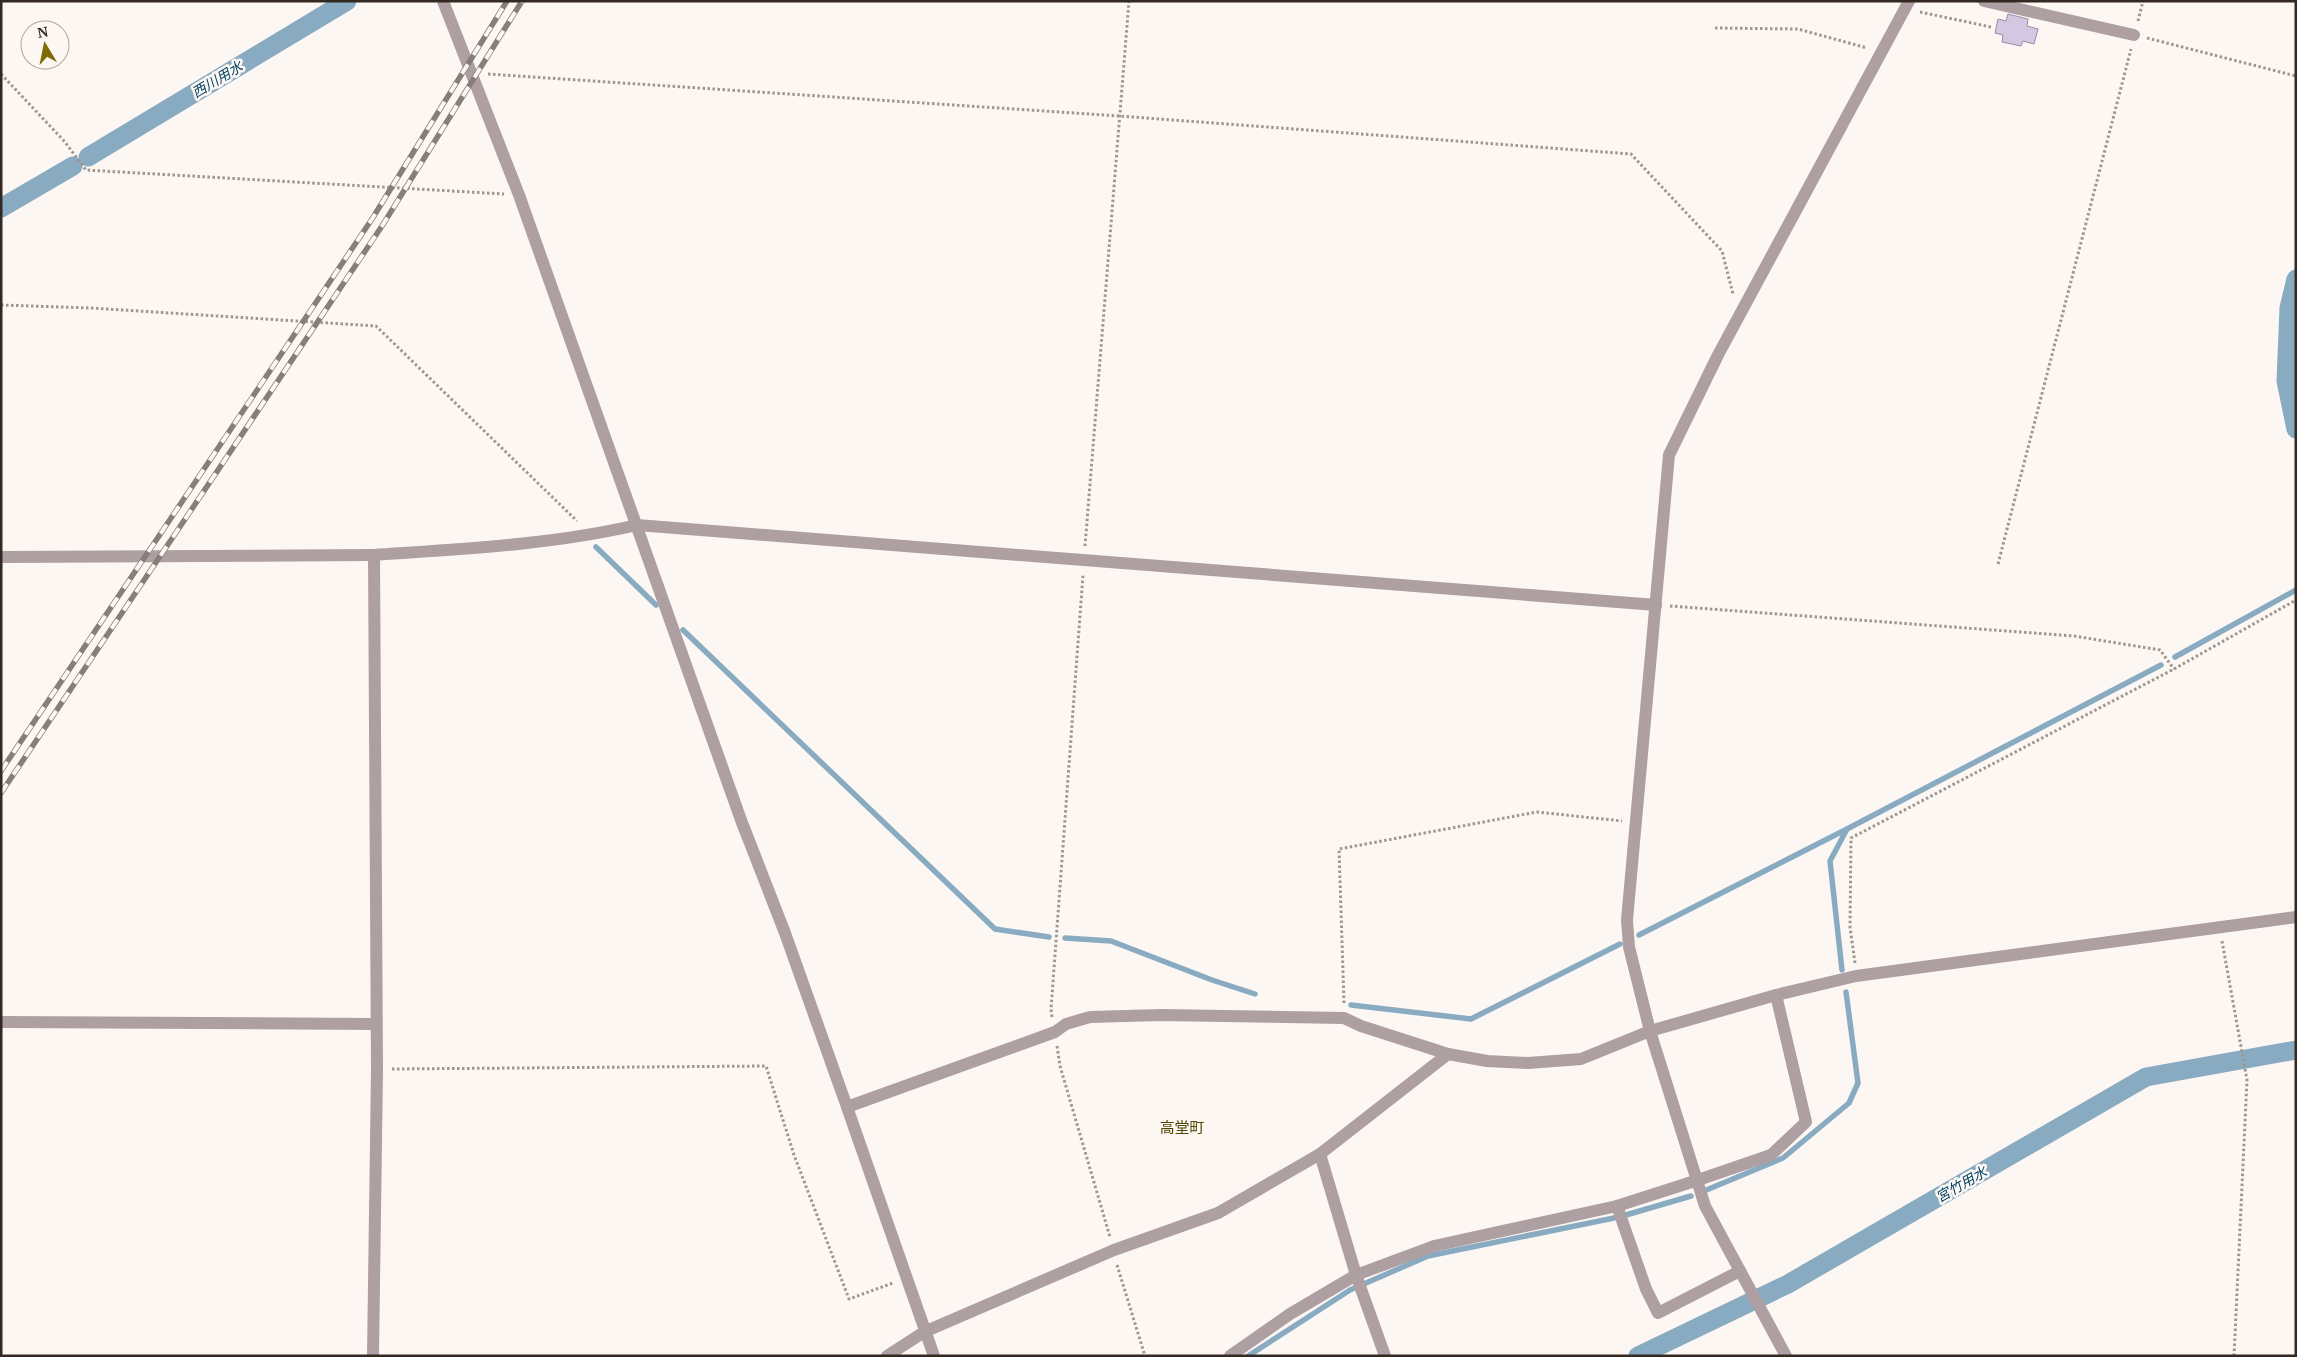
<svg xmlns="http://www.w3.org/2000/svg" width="2297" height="1357" font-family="'PT Serif','Noto Sans JP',serif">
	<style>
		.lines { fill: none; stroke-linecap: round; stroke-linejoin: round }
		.stream { stroke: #89abc2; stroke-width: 5.5 }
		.canal { stroke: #89abc2; stroke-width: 19 }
		.building { fill: #d3c8e2; stroke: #978ca5 }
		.path { stroke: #9e9690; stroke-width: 3; stroke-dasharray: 2.5 2.5; stroke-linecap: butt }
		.minor { stroke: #ad9fa2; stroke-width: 12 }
		.tertiary { stroke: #ad9fa2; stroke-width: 12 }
		.rail-casing { stroke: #867e78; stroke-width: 5.5 }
		.rail { stroke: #fdf7f3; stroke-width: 4; stroke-dasharray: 11; stroke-linecap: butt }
		.labels { text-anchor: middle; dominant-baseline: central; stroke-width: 5; stroke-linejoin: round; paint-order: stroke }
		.water-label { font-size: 14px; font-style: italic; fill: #014363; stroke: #fdf7f3 }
		.quarter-label { font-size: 15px; fill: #524603; stroke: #fdf7f3 }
	</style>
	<rect width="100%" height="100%" fill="#fdf7f3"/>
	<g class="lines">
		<g class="stream">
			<polyline points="596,547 656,605"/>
			<polyline points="683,630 995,929 1049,937"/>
			<polyline points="2175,657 2296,590"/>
			<polyline points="1639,935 1847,829"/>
			<polyline points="1065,938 1111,941 1212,980 1255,994"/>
			<polyline points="1842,970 1830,861 1847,829 2161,665"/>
			<polyline points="1351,1005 1471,1019 1620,944"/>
			<polyline points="1704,1191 1783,1158 1849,1103 1858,1083 1846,992"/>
			<polyline points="1626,1215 1691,1196"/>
			<polyline points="1248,1356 1350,1290 1428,1256 1614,1218"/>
		</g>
		<g class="canal">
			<polyline points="88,157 347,1"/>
			<polyline points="1,208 73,166"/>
			<polyline points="2296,279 2289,308 2286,381 2296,429"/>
			<polyline points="1638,1356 1788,1284 2146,1077 2296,1050"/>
		</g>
	</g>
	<polygon class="building" points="2008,14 2028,19 2027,26 2038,29 2034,44 2023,41 2021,46 2002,42 2003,35 1995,33 1998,19 2006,21"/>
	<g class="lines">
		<g class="path">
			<polyline points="1920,12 1991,27"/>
			<polyline points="2138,21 2143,1"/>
			<polyline points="1715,28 1798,29 1867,48"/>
			<polyline points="2147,38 2296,76"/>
			<polyline points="1,74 65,142 86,170 504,194"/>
			<polyline points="488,74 1119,116 1631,154 1722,251 1733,294"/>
			<polyline points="1,305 91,308 376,326 577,521"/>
			<polyline points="1085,546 1129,1"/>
			<polyline points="1998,564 2131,49"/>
			<polyline points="1670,606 2074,636 2160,650 2174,669"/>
			<polyline points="2222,941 2247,1080 2234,1356"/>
			<polyline points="1855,963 1850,927 1851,838 2174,669 2296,600"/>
			<polyline points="1344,1003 1339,849 1537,812 1622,821"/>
			<polyline points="1052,1017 1051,1009 1083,575"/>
			<polyline points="1057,1046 1060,1066 1110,1237"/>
			<polyline points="392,1069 766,1066 794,1155 849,1299 893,1283"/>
			<polyline points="1117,1265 1145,1356"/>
		</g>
		<g class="minor">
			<polyline points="1984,1 2134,35"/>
			<polyline points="1,557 374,555"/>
			<polyline points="1,1022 376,1024"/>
			<polyline points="1320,1154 1356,1275 1385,1356"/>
			<polyline points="1617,1206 1646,1289 1658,1313 1740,1271"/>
			<polyline points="887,1356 924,1332 1114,1250 1218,1213 1320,1154 1448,1054"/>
			<polyline points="934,1356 847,1107 1055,1032 1066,1024 1090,1017 1161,1015 1344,1018 1361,1026 1448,1054 1487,1061 1528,1063 1581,1059 1650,1031 1776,995 1856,976 2296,917"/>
			<polyline points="1230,1356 1290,1314 1356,1275 1434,1246 1617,1206 1698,1180 1771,1155 1806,1122 1776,995"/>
			<polyline points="1786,1356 1705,1206 1650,1031 1629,947 1627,920 1669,455 1718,355 1909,1"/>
		</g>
		<g class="tertiary">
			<polyline points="443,1 519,195 741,820 785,933 847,1107"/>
			<path d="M373,1356L377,1069L374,555C462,549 550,545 637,525L1656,605"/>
		</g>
		<defs>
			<g id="rail">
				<polyline points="1,771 372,219 507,1"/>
				<polyline points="1,793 382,226 522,1"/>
			</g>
		</defs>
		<use href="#rail" class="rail-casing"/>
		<use href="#rail" class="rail"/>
	</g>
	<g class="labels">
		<g class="water-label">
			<text transform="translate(217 79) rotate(-31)">西川用水</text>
			<text transform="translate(1961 1184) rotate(-30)">宮竹用水</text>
		</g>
		<g class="quarter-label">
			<text x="1182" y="1127">高堂町</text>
		</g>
	</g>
	<rect width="2297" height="1357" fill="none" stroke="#332922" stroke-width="5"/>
	<g transform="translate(45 45) rotate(350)"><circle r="24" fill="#fdf7f3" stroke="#aca59f"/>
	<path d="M0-4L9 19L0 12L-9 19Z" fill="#7d6b05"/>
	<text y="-8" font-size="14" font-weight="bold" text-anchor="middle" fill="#332922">N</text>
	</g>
</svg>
